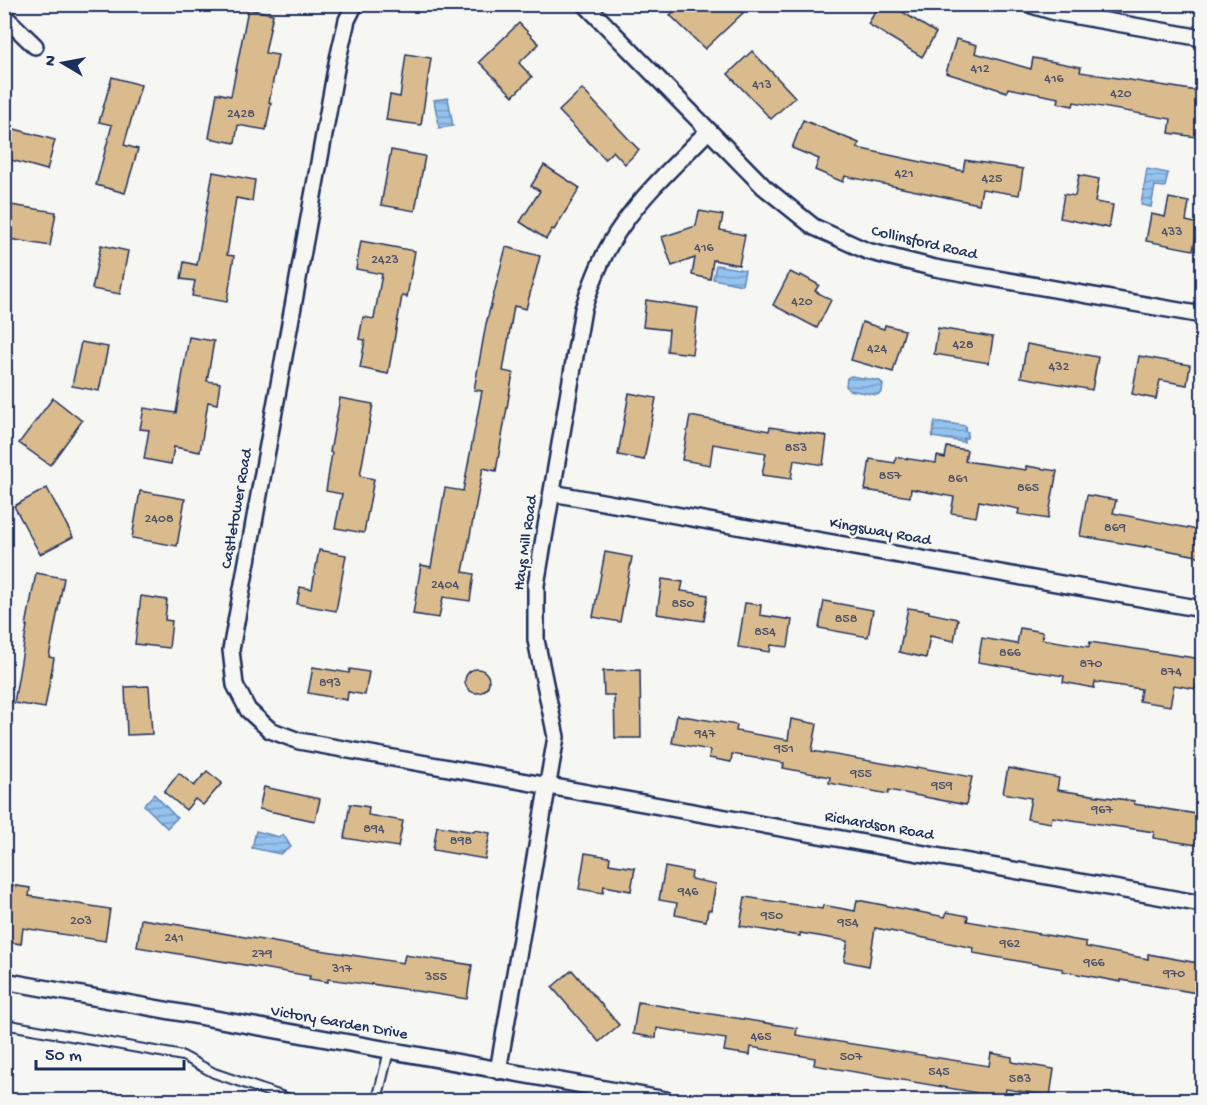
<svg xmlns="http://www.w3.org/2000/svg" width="1207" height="1105" font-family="'Gochi Hand',sans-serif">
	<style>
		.water { fill: url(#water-rules); stroke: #6488b6; stroke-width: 1.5 }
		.building { fill: #dabb8d; stroke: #1b2f5e; stroke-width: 1.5 }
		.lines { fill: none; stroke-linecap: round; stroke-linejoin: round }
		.service-casing { stroke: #1b2f5e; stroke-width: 12 }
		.minor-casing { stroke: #1b2f5e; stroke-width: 20 }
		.service { stroke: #f6f6f2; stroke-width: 8 }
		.minor { stroke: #f6f6f2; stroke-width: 15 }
		.labels { text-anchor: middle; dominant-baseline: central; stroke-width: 5; stroke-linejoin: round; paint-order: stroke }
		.number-label { font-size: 14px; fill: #4b526a }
		.street-label { font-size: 16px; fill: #1b2f5e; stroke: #f6f6f2 }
	</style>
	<defs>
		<pattern id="water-rules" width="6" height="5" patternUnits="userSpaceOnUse" patternTransform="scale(1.5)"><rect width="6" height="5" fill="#95c3f0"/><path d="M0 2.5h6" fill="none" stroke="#799fc6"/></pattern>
	</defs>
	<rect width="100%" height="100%" fill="#f6f6f2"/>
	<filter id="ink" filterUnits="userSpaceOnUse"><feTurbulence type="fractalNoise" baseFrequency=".0167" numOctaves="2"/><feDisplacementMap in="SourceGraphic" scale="12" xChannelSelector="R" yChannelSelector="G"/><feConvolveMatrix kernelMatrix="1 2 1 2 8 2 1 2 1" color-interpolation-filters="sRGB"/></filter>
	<g filter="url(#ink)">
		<g class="water">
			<polygon points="448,98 453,126 439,128 434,100"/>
			<polygon points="1147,169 1168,173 1165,187 1155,186 1151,207 1141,205"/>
			<polygon points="716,265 745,270 742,285 713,279"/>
			<polygon points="851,376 880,381 883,385 882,392 877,395 849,390 846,386 847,378"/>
			<polygon points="935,421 966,426 965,431 968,432 967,438 964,438 964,442 932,437"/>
			<polygon points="154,794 177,818 167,828 144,805"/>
			<polygon points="256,831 279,837 283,834 291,847 280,854 252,848"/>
		</g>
		<g class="building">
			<polygon points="682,4 734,4 743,13 705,49 670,15"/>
			<polygon points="880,4 890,4 936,33 922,57 868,24"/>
			<polygon points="248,9 273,14 265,53 278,55 269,102 271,103 266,130 238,125 235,143 209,138 217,93 231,96"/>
			<polygon points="519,23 539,44 519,63 532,77 513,96 479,62"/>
			<polygon points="956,39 977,45 975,53 1031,69 1033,58 1081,67 1080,72 1203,92 1203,138 1169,133 1171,119 1074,102 1073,106 1058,103 1059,98 1008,88 1007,92 946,73"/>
			<polygon points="752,51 795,97 771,119 728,74"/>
			<polygon points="406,54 431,58 421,125 386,120 390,95 400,97"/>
			<polygon points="112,77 141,85 124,145 138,149 125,193 96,185 112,125 99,122"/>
			<polygon points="582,89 639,150 625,164 613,151 605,159 559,111"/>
			<polygon points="803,120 859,143 857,148 963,171 965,160 1023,169 1019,195 982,189 979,204 845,176 843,182 815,170 819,159 792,148"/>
			<polygon points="11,128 55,140 47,170 4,158 4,152"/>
			<polygon points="391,150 425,156 415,211 381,205"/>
			<polygon points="544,165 580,188 554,230 552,229 546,239 520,222 540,191 531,186"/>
			<polygon points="213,172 255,180 252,201 236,198 227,255 234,256 227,302 192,296 195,281 181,279 184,262 197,265"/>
			<polygon points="1079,175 1099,179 1095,202 1113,205 1109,228 1060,218 1064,194 1075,196"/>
			<polygon points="1169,198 1189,202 1186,221 1199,224 1193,250 1146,241 1151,214 1165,217"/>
			<polygon points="4,204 56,212 50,246 4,238"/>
			<polygon points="699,211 723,215 720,230 745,235 739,265 713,260 710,279 692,275 695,258 672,266 662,237 696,226"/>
			<polygon points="361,241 415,251 407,297 402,296 388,374 360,368 365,340 359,339 363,317 374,319 382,274 356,269"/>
			<polygon points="101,245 128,251 120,294 92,289"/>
			<polygon points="506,247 540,256 526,309 514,306 503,371 513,373 496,471 483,468 463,572 474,574 470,601 443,597 439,618 413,614 421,565 431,567 445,488 463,491 482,391 474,390 486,324"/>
			<polygon points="790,272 800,277 801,275 819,285 815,291 831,300 817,328 773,305"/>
			<polygon points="646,300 698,308 692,354 667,351 669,330 643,327"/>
			<polygon points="862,322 884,329 885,325 905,330 893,372 851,360"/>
			<polygon points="938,328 993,337 989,363 934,354"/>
			<polygon points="189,337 214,341 207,381 220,383 217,404 208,402 200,452 174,447 171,464 144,459 149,430 140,429 144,408 176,413"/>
			<polygon points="81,342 108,347 99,391 72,386"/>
			<polygon points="1027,344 1098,357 1092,390 1021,377"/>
			<polygon points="1139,356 1190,365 1187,385 1160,380 1156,399 1132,394"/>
			<polygon points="629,393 656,398 644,460 618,455"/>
			<polygon points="53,398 82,421 50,465 19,443"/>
			<polygon points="340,398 373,404 360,476 374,479 364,533 335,528 342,494 326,491 332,453 330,452"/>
			<polygon points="690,416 769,431 770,427 827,436 823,465 794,460 791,479 762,475 766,453 713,444 710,465 682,460"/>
			<polygon points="947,447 967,450 965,461 1026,470 1026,466 1057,471 1048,519 1018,514 1019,509 979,501 976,517 951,513 954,497 911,489 910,497 865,490 870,459 895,463 896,457 936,463 937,456 945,458"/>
			<polygon points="47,488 73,537 40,554 14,506"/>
			<polygon points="140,491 185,499 177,546 132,538"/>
			<polygon points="1087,495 1116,500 1113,513 1203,531 1203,557 1145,546 1145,547 1080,536"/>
			<polygon points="319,550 346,555 336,611 297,604 300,587 312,589"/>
			<polygon points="605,552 632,557 620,622 593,617"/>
			<polygon points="36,573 64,578 49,657 54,658 45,708 14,703 27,626 26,626"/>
			<polygon points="662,579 683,582 681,591 708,595 704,621 657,614"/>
			<polygon points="141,596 167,600 165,620 172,621 169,648 135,644"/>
			<polygon points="824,601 873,610 868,637 819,628"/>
			<polygon points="745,603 761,605 760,615 792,620 788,647 771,645 770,652 738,647"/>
			<polygon points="908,608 929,611 929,613 958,619 954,641 930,636 926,658 899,652"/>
			<polygon points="1020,628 1043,632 1042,639 1089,647 1090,642 1201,659 1196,689 1174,685 1170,706 1139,701 1141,689 1095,682 1094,688 1063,682 1064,676 978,662 982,638 1017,644"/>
			<polygon points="313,667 349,673 350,669 369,672 365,695 348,692 347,700 308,693"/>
			<circle cx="477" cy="681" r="12"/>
			<polygon points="640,670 641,738 615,738 614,695 604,695 603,671"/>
			<polygon points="149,686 152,734 127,735 125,687"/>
			<polygon points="677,715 737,725 736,731 788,740 791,719 817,724 812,751 916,769 917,767 972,777 966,805 889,790 888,794 829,783 830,777 783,768 784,763 732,754 731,762 709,758 710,750 672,743"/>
			<polygon points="1008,768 1059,778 1057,790 1134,801 1134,804 1203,815 1203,846 1153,838 1154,832 1052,817 1051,823 1027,819 1031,798 1003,793"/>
			<polygon points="207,771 222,783 203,805 195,799 186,810 164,792 179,773 194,786"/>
			<polygon points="264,787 320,799 315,821 259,809"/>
			<polygon points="350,804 369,807 368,815 403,821 398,847 344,838"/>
			<polygon points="437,826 474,832 475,830 490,833 485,859 433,850"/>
			<polygon points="585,853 610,857 609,864 635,868 631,891 604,886 603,893 579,889"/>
			<polygon points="665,867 692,872 691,879 716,884 711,910 708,910 706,921 675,915 677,903 659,900"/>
			<polygon points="4,884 30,888 29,896 110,909 105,941 23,928 21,944 4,941"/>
			<polygon points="745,897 822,909 823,905 855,911 857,900 945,917 947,912 968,916 967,921 1086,942 1086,947 1148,959 1148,954 1203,964 1203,994 1121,980 1121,982 1062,971 1063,969 973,953 974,948 875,928 869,966 844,961 848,941 800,933 800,936 740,926"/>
			<polygon points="141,919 211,930 211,931 313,949 403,963 405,955 472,965 467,999 371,984 371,985 328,979 328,982 309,979 310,976 137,947"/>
			<polygon points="572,970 619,1025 599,1042 552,987"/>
			<polygon points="638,1002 797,1028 796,1035 989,1066 991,1053 1012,1057 1012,1062 1054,1069 1050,1096 1006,1089 1004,1101 983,1101 984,1094 814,1065 815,1058 751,1047 750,1055 724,1051 726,1039 657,1028 656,1038 633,1034"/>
		</g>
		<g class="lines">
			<defs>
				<g id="service">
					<polyline points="4,1024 183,1056 214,1073 293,1100"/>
					<polyline points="377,1100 389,1051"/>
				</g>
				<g id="minor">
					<polyline points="355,4 347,20 337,63 231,650 235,685 248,710 270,730 299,741 1202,904"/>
					<polyline points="585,4 764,187 814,227 867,251 935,268 1202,315"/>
					<polyline points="1028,4 1055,12 1202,38"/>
					<polyline points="4,16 35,46"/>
					<polyline points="552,493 1202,609"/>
					<polyline points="4,981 666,1100"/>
					<path d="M498,1071L556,737L536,640V585L583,309C593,279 604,250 623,224C647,190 679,161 708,131"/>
				</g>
			</defs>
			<use href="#service" class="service-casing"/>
			<use href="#minor" class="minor-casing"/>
			<use href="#service" class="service"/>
			<use href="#minor" class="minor"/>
		</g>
	</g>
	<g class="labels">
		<g class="number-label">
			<text x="980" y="69">412</text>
			<text x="1054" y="79">416</text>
			<text x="762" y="85">413</text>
			<text x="1121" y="94">420</text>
			<text x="241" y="114">2428</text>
			<text x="904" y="174">421</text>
			<text x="992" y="179">425</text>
			<text x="1172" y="232">433</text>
			<text x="704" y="248">416</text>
			<text x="385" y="260">2423</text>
			<text x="802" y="302">420</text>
			<text x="963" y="345">428</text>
			<text x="877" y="349">424</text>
			<text x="1059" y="367">432</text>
			<text x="796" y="448">853</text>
			<text x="890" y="476">857</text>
			<text x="958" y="479">861</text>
			<text x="1028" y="488">865</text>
			<text x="159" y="519">2408</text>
			<text x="1115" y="528">869</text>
			<text x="445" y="585">2404</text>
			<text x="683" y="604">850</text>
			<text x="846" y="619">858</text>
			<text x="765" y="632">854</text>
			<text x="1010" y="653">866</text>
			<text x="1091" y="664">870</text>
			<text x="1171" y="672">874</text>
			<text x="330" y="683">893</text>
			<text x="705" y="734">947</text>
			<text x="784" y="749">951</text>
			<text x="861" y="774">955</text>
			<text x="942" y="786">959</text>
			<text x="1102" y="810">967</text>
			<text x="374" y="829">894</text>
			<text x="461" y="841">898</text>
			<text x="688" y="892">946</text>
			<text x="772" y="916">950</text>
			<text x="81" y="921">203</text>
			<text x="848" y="923">954</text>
			<text x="174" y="938">241</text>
			<text x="1010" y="944">962</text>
			<text x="262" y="954">279</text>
			<text x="1094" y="963">966</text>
			<text x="342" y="969">317</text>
			<text x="1174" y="974">970</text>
			<text x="436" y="977">355</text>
			<text x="761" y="1037">465</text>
			<text x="851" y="1057">507</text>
			<text x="939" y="1072">545</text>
			<text x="1020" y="1079">583</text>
		</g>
		<g class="street-label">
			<text transform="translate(924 244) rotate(13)">Collinsford Road</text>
			<text transform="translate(238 509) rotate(-80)">Castletower Road</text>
			<text transform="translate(880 533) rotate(10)">Kingsway Road</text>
			<text transform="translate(527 543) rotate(-82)">Hays Mill Road</text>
			<text transform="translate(879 827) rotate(10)">Richardson Road</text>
			<text transform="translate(339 1024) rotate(10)">Victory Garden Drive</text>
		</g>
	</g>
	<rect width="1207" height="1105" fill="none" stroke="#f6f6f2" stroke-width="24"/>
	<rect x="12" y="12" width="1183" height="1081" fill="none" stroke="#1b2f5e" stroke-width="2" filter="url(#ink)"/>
	<g transform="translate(63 63) rotate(280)" stroke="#f6f6f2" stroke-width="4.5" paint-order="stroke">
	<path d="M0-4.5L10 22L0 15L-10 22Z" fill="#1b2f5e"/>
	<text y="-9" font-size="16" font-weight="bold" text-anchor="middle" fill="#1b2f5e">N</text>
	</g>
	<path d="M36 1060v9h148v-9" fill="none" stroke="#1b2f5e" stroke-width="3"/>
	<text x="45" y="1060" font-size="18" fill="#1b2f5e" stroke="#f6f6f2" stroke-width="4.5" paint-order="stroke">50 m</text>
</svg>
